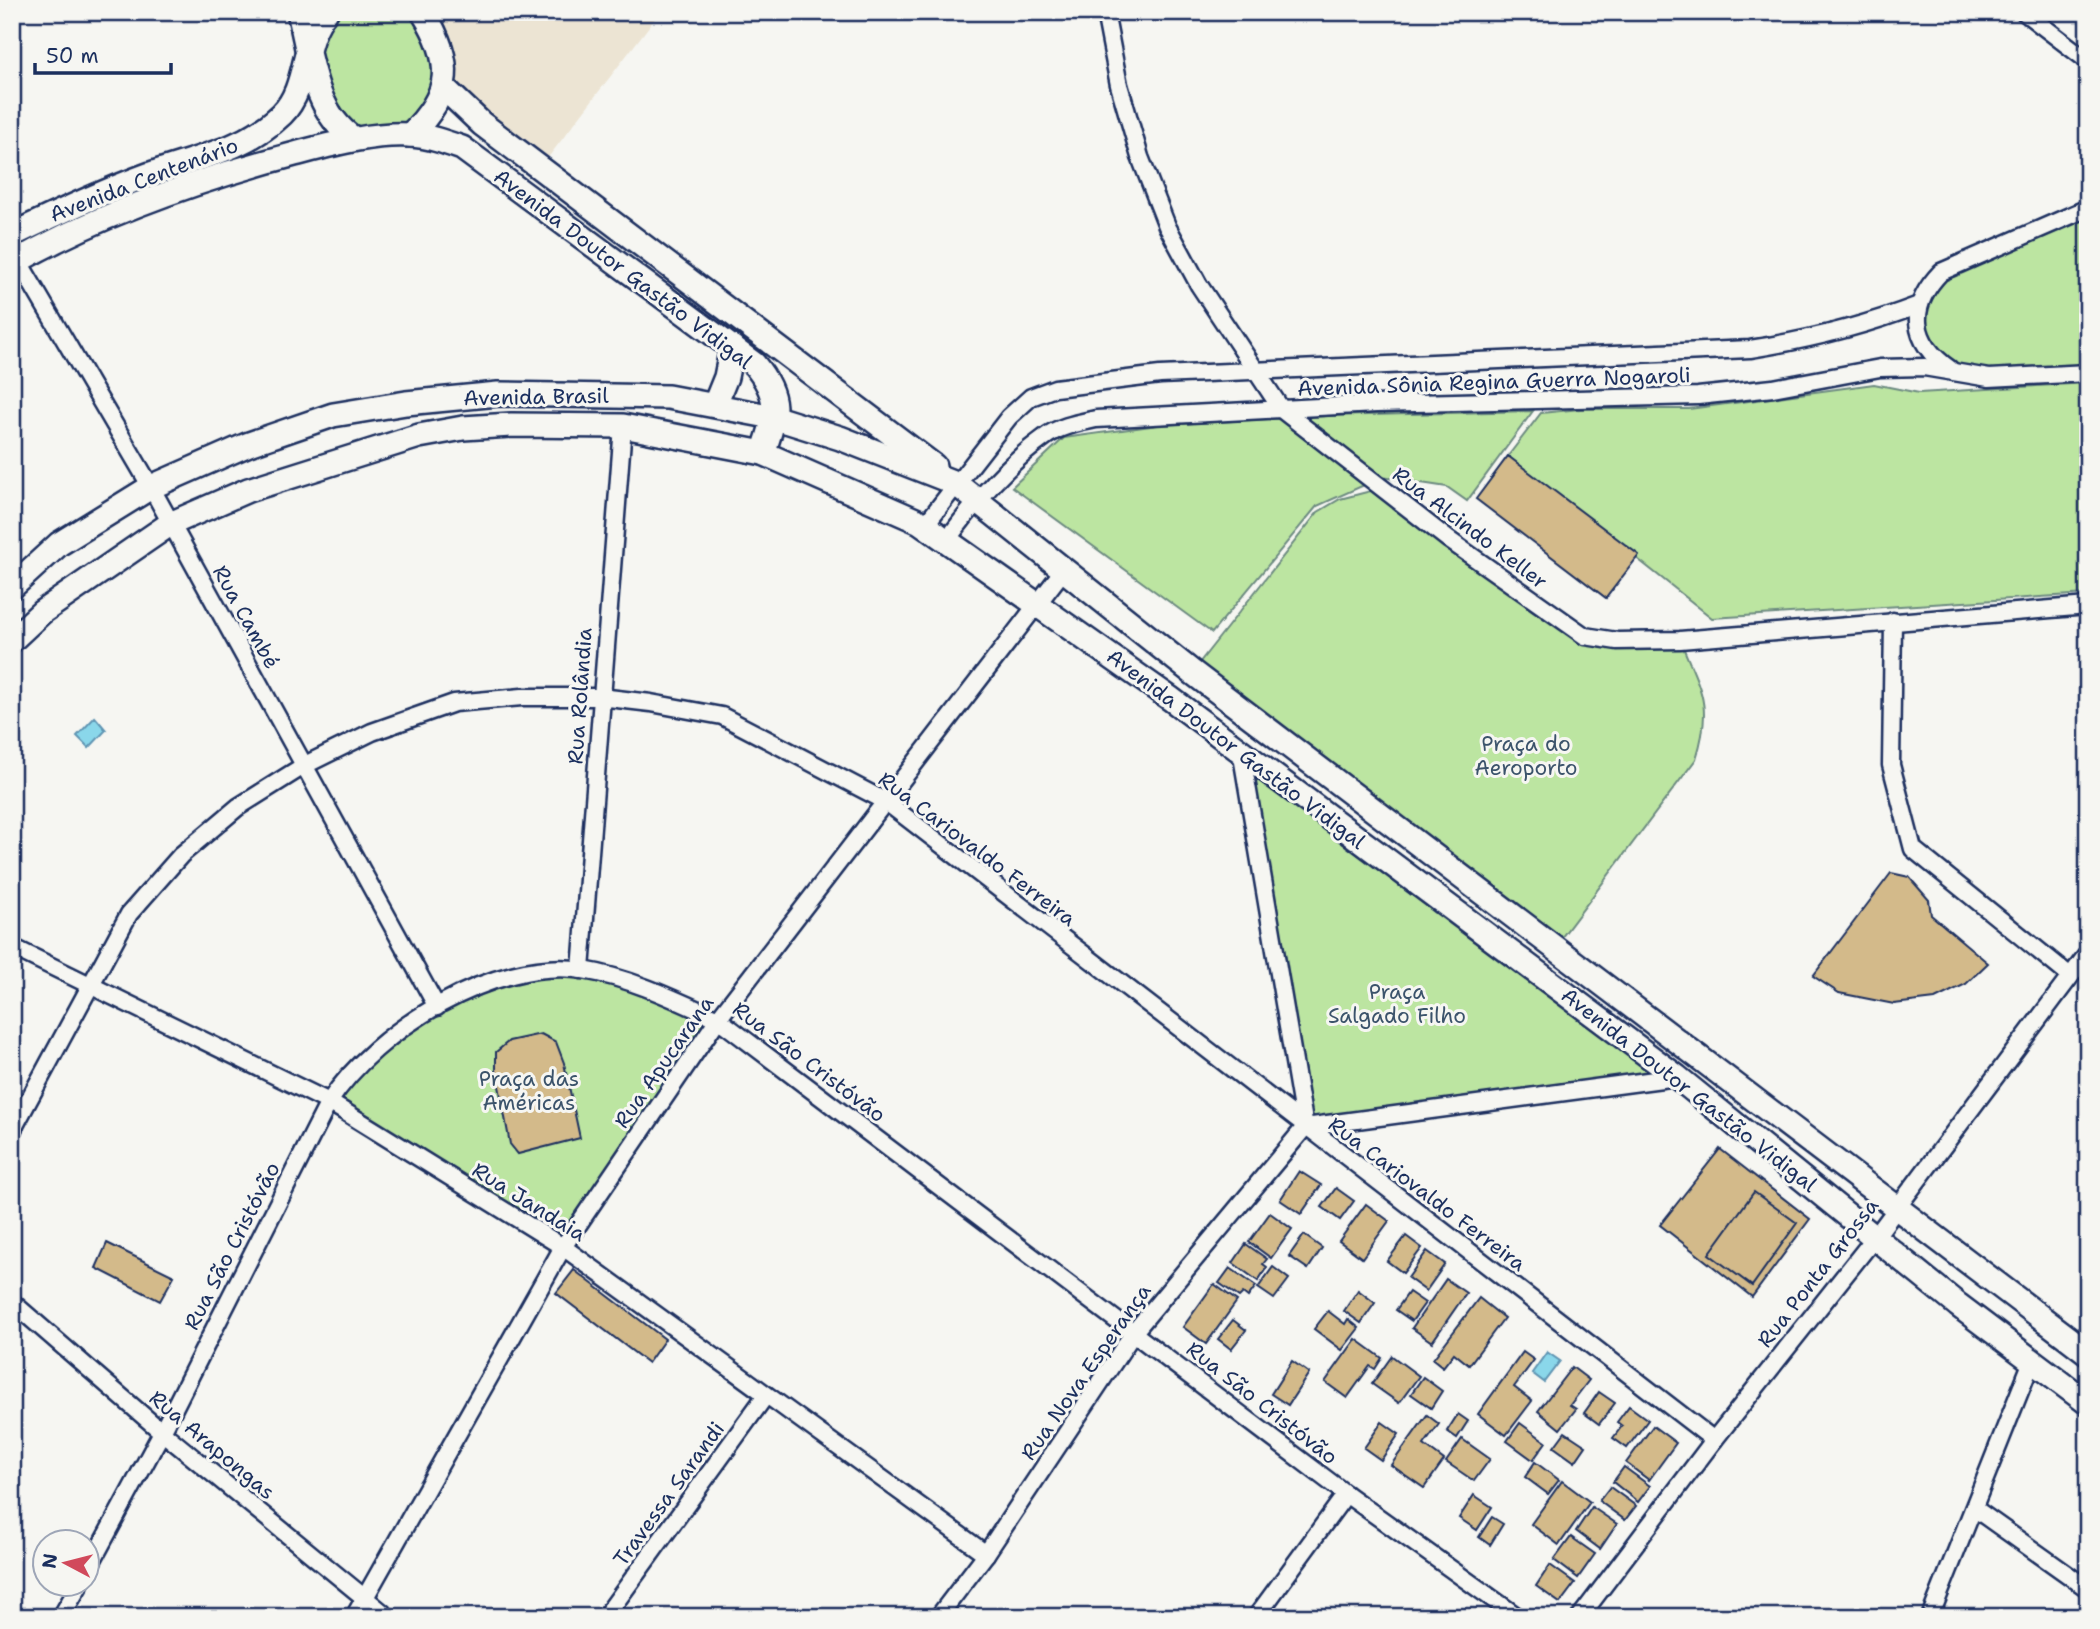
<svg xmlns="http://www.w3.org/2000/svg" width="2100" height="1629" font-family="'Shantell Sans',sans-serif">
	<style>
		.built { fill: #ece4d3 }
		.green { fill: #bce5a1; stroke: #6c8a80; stroke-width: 2 }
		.water { fill: #8ad7ea; stroke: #5e94b2; stroke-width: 2 }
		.building { fill: #d3ba8a; stroke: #1b2f5e; stroke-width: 2 }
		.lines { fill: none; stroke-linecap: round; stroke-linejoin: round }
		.street-casing { stroke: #1b2f5e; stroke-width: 21 }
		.secondary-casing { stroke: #1b2f5e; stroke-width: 28 }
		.street { stroke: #f6f6f2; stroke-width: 16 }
		.secondary { stroke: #f6f6f2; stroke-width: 23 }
		.labels { text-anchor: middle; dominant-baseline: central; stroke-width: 6; stroke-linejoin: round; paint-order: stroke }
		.street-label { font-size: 21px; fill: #1b2f5e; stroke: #f6f6f2 }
		.park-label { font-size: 21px; fill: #3b536b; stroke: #f6f6f2 }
	</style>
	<rect width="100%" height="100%" fill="#f6f6f2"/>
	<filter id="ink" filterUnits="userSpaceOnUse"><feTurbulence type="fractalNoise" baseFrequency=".0143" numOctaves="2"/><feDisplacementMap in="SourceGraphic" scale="14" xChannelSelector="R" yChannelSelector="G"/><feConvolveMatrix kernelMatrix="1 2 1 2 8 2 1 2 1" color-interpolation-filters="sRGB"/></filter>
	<g filter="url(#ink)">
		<polygon class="built" points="438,12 660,12 540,168 443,87 430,23"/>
		<g class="green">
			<polygon points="326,12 423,12 446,68 410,135 353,138 308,49"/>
			<path d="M2088,213V367C2047,370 1965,387 1935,354C1931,349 1929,340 1927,334C1919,313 1930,290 1944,275Z"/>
			<polygon points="2088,383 2088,594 1712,618 1508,456 1541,413 1580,409 1689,409 1874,384 1919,393"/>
			<polygon points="1533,411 1467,501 1447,487 1382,477 1317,506 1212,633 1012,487 1064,438 1158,425 1327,416"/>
			<path d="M1382,488L1585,636L1680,640C1701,691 1713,704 1696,759L1555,946L1192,672L1318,512L1340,499Z"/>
			<polygon points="1241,750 1677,1077 1305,1127"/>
			<polygon points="581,970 716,1018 563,1247 329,1102 343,1079 472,989"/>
		</g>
		<g class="water">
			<polygon points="95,717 106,730 89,748 77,736"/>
			<polygon points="1547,1352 1560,1361 1544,1382 1532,1373"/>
		</g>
		<g class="building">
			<polygon points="1508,456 1639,555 1606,598 1476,499"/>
			<polygon points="1891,873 1909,877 1929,900 1931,915 1988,963 1966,984 1935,999 1894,1004 1839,993 1813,976"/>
			<polygon points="541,1034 556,1042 564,1063 580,1138 518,1154 510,1144 496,1070 496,1052 509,1041"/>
			<polygon points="1720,1149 1810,1219 1752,1297 1660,1225"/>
			<polygon points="1299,1171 1321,1185 1301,1214 1280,1200"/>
			<polygon points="1336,1188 1354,1201 1340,1220 1322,1207"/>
			<polygon points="1754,1192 1797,1223 1752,1286 1709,1254"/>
			<polygon points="1366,1204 1389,1221 1362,1258 1339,1241"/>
			<polygon points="1270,1213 1292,1229 1271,1258 1249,1242"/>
			<polygon points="1304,1235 1322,1248 1308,1269 1289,1256"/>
			<polygon points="1406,1236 1422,1248 1403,1273 1387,1261"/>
			<polygon points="107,1243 174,1276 160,1301 96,1268"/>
			<polygon points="1246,1244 1267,1259 1263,1264 1267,1267 1258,1281 1233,1263"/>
			<polygon points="1427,1251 1445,1264 1426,1291 1408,1278"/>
			<polygon points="1273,1267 1289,1279 1274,1299 1258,1288"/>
			<polygon points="1230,1268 1256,1286 1248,1297 1243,1293 1239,1297 1219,1283"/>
			<polygon points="574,1270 665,1339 648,1363 556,1293"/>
			<polygon points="1446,1279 1466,1293 1432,1342 1412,1328"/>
			<polygon points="1214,1284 1237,1301 1206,1344 1183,1327"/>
			<polygon points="1358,1290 1375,1303 1361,1323 1344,1311"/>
			<polygon points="1409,1292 1425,1303 1412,1321 1396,1310"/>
			<polygon points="1479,1298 1504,1318 1469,1365 1454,1353 1443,1367 1433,1359"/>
			<polygon points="1328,1311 1345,1324 1348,1319 1359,1328 1342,1350 1314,1329"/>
			<polygon points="1233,1320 1246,1330 1231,1349 1218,1339"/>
			<polygon points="1356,1339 1382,1358 1375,1369 1370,1366 1347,1398 1325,1382"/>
			<polygon points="1523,1352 1534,1360 1514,1387 1532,1401 1506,1435 1478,1414"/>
			<polygon points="1392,1356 1419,1376 1399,1403 1372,1384"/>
			<polygon points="1292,1361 1309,1373 1288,1405 1271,1394"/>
			<polygon points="1572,1367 1589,1380 1570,1405 1576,1409 1560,1429 1538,1411"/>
			<polygon points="1423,1377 1442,1391 1431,1408 1411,1394"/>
			<polygon points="1599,1392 1615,1403 1599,1424 1584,1413"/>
			<polygon points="1629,1406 1648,1420 1627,1448 1613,1438 1622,1426 1617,1422"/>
			<polygon points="1458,1414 1468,1421 1457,1438 1447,1431"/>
			<polygon points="1427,1415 1439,1424 1424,1445 1444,1460 1424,1488 1391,1465"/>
			<polygon points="1382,1422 1399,1434 1381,1460 1364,1448"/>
			<polygon points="1520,1423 1546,1442 1533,1460 1507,1441"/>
			<polygon points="1653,1426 1676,1443 1649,1480 1626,1463"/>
			<polygon points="1565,1432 1586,1446 1575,1462 1554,1447"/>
			<polygon points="1462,1439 1490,1459 1474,1481 1446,1462"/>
			<polygon points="1535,1462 1559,1480 1548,1494 1525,1477"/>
			<polygon points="1624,1467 1650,1486 1638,1502 1613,1482"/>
			<polygon points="1562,1481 1590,1502 1559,1545 1531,1524"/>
			<polygon points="1610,1487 1636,1506 1625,1520 1599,1501"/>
			<polygon points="1474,1495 1492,1507 1477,1530 1459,1518"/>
			<polygon points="1592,1507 1617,1524 1600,1549 1576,1531"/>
			<polygon points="1492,1517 1503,1524 1490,1545 1479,1537"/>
			<polygon points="1571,1537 1595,1554 1578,1578 1554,1560"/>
			<polygon points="1550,1565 1575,1583 1560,1603 1536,1586"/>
		</g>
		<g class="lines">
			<defs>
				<g id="street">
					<polyline points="1105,12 1119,85 1140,157 1167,226 1199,285 1282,410 1449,540 1585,636 1617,641 1680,640 2088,606"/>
					<polyline points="2024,12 2088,61"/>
					<polyline points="12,250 151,487 437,1007"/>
					<path d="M1950,369C1911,342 1907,307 1941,272L2088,208"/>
					<path d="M925,525L1009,417L1031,397L1055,388L1160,375L1750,349C1809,340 1864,326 1919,305"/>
					<path d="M947,540C974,503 1007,464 1045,437C1060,426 1078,423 1096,419L1376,404L1698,396L1773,388L1880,368L1924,367L1989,378L2088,373"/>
					<polyline points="1893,621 1891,765 1913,849 2070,976"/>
					<polyline points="1241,750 1305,1127"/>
					<polyline points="12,947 329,1102 563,1247 986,1554"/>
					<polyline points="581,970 623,426"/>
					<polyline points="1305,1127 1677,1077"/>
					<polyline points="12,1131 129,914 181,855 238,807 305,765 372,732 454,703 522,697 600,697 651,703 722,716 885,801 1714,1440"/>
					<polyline points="12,1302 162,1432 388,1617"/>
					<polyline points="1974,1508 2088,1589"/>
					<path d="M88,1569L162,1432L329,1102C375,1031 495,956 583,970C631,978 674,999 718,1019L1346,1494L1518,1617"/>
					<polyline points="61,1617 80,1584"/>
					<polyline points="354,1617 563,1247 718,1019 1065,568"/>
					<polyline points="605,1617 766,1395"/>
					<polyline points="938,1617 986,1554 1134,1332 1305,1127"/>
					<polyline points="1256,1617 1346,1494"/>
					<polyline points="1580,1617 1714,1440 1876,1236 2088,953"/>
					<polyline points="1930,1617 2032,1361"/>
				</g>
				<g id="secondary">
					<path d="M299,12C310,56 314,112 353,138"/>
					<polyline points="443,87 482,124 934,466"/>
					<path d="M410,135C453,93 454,62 423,12"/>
					<path d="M12,235C57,213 102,192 148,175C195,158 245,150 282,114C309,87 301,40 326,12"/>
					<path d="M12,264C97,215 201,179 295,154C333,144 371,133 410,135C428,136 445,142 462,148L754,364C781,397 777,413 763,453"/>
					<polyline points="715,404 726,377 732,347"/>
					<polyline points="12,587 59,544 151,487 249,444 333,415 406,403 498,394 668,397 773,417 840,438 955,483 1192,672 2088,1353"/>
					<polyline points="12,640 42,612 170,524 248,490 419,436 463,428 511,425 623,426 763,453 920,522 1171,699 1677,1077 1958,1305 2088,1403"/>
				</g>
			</defs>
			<use href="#street" class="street-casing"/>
			<use href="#secondary" class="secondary-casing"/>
			<use href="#street" class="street"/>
			<use href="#secondary" class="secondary"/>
		</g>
	</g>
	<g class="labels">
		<g class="street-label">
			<text transform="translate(144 180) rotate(-21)">Avenida Centenário</text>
			<text transform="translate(623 269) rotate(37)">Avenida Doutor Gastão Vidigal</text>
			<text transform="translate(1494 382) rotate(-2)">Avenida Sônia Regina Guerra Nogaroli</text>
			<text transform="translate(536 397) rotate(-1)">Avenida Brasil</text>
			<text transform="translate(1470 528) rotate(37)">Rua Alcindo Keller</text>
			<text transform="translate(246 617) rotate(61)">Rua Cambé</text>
			<text transform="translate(580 696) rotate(-86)">Rua Rolândia</text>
			<text transform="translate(1236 749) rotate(37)">Avenida Doutor Gastão Vidigal</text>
			<text transform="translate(977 849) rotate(37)">Rua Cariovaldo Ferreira</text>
			<text transform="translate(664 1062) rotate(-55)">Rua Apucarana</text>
			<text transform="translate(809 1062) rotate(37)">Rua São Cristóvão</text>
			<text transform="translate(1689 1090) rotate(38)">Avenida Doutor Gastão Vidigal</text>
			<text transform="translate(1427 1194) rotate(37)">Rua Cariovaldo Ferreira</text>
			<text transform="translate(529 1202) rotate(32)">Rua Jandaia</text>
			<text transform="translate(232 1246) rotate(-63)">Rua São Cristóvão</text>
			<text transform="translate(1818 1273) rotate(-52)">Rua Ponta Grossa</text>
			<text transform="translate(1086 1372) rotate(-55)">Rua Nova Esperança</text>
			<text transform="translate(1262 1403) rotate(38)">Rua São Cristóvão</text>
			<text transform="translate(212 1445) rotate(40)">Rua Arapongas</text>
			<text transform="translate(669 1494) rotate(-54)">Travessa Sarandi</text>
		</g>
		<g class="park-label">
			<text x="1526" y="744">Praça do<tspan x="1526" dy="24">Aeroporto</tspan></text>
			<text x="1397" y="992">Praça<tspan x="1397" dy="24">Salgado Filho</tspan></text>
			<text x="529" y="1079">Praça das<tspan x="529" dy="24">Américas</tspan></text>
		</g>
	</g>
	<rect width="2100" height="1629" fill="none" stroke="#f6f6f2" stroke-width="42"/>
	<rect x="21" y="21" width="2058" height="1587" fill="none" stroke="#1b2f5e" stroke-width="2.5" filter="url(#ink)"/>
	<g transform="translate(66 1563) rotate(277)"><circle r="33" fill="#f6f6f2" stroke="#9ea6b7" stroke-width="2"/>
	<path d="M0-5L12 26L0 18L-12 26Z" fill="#d1495b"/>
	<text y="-10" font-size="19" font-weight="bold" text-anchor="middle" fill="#1b2f5e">N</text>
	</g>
	<path d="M35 63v10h136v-10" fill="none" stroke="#1b2f5e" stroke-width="3.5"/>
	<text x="46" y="63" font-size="21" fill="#1b2f5e" stroke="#f6f6f2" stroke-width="5" paint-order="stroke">50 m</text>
</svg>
